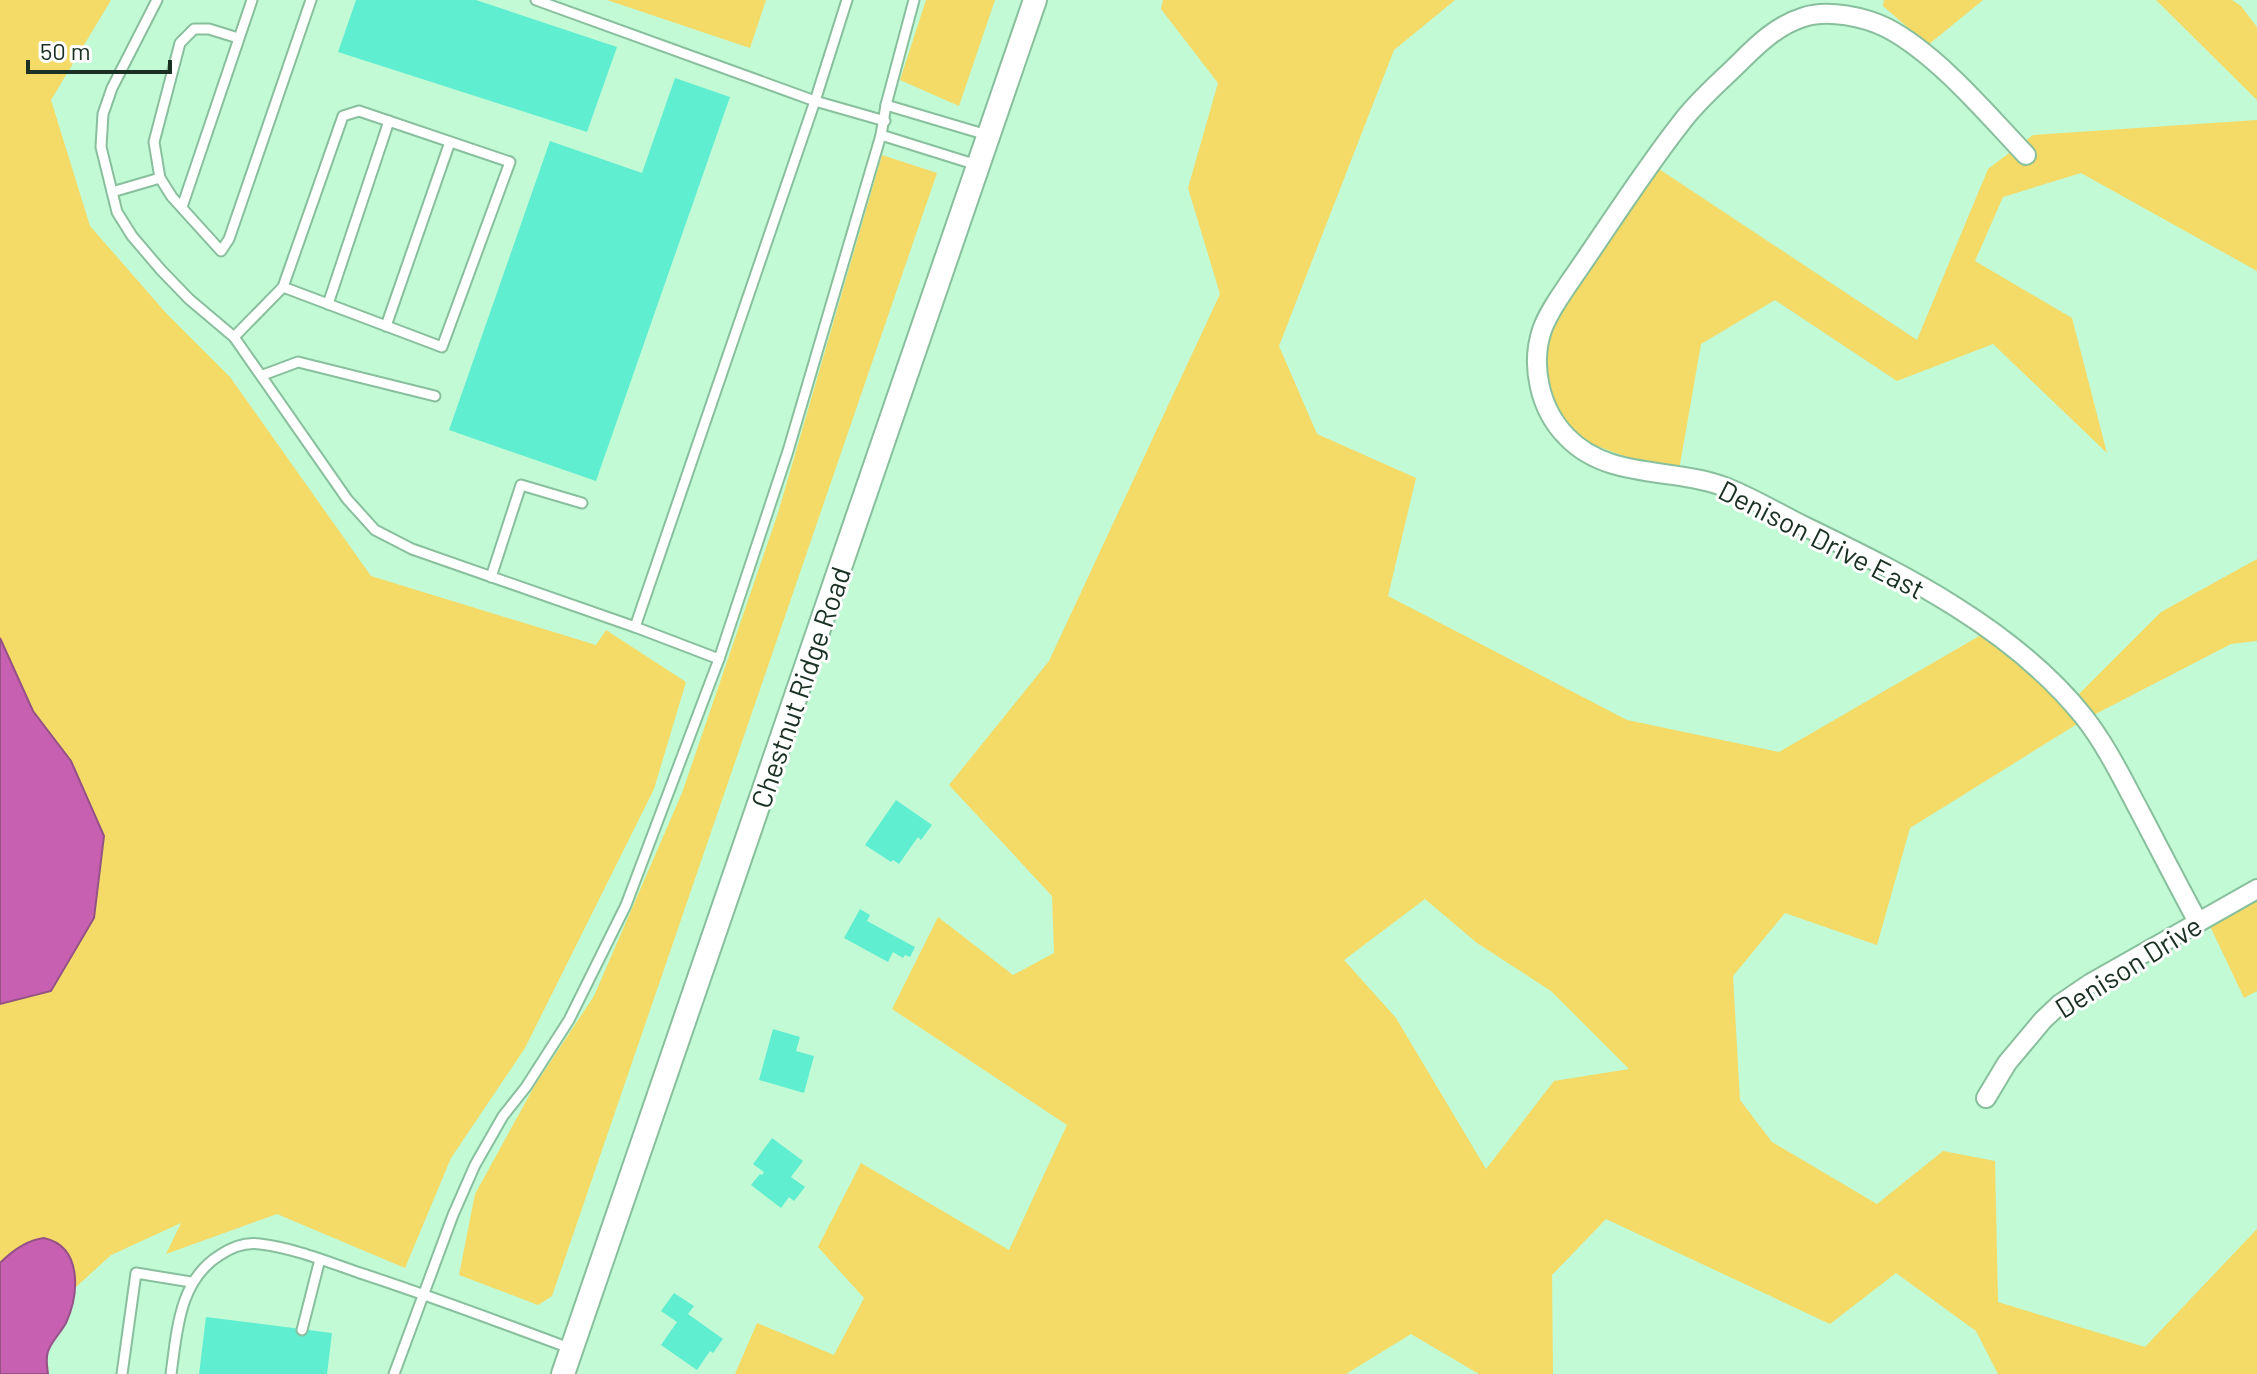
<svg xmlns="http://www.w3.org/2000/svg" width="2257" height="1374" font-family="Barlow,sans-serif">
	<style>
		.green { fill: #f4da66; fill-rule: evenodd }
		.water { fill: #c860b1; stroke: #945286; stroke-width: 2 }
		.building { fill: #60eed0 }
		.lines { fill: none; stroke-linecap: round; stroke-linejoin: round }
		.service-casing { stroke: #88bf9c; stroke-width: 13 }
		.minor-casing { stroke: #88bf9c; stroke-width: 22 }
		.tertiary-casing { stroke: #88bf9c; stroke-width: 26 }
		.service { stroke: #fff; stroke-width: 9 }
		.minor { stroke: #fff; stroke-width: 18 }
		.tertiary { stroke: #fff; stroke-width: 22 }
		.labels { text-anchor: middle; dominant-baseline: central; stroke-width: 6; stroke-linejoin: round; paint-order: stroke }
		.street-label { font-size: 28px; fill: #1a3023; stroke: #fff }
	</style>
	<rect width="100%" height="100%" fill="#c2fad6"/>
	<g class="green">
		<path d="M0,0H111L51,100L90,226L166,313L230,377L371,576L596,645L606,630L686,682L654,789L525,1048L451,1158L405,1268L277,1214L166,1254L181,1223L111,1255L76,1287C76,1231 34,1228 0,1263Z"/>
		<polygon points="607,0 766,0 750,48"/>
		<polygon points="926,0 995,0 959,106 900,80"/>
		<path d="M1163,0H1455L1394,50L1279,346L1317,434L1416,478L1388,596L1627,720L1779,752L1981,635L2070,703L2161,612L2257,559V641L2231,644L2082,721L1910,828L1877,945L1785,913L1733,976L1740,1100L1772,1142L1877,1204L1943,1151L1995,1161L1998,1302L2145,1347L2257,1229V1374H1998L1976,1331L1896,1273L1830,1324L1606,1219L1552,1275L1553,1374H1479L1411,1334L1346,1374H735L757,1323L834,1355L864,1298L818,1247L861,1163L1009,1250L1067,1125L892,1009L938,917L1013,975L1054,953L1052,896L949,785L1049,661L1220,294L1188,188L1218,83L1161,9ZM1425,899L1477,943L1551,991L1629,1069L1554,1081L1486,1169L1396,1018L1344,960Z"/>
		<polygon points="1884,0 1983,0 1928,45 1883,6"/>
		<polygon points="2156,0 2232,0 2241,6 2257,27 2257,100"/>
		<polygon points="2257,120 2257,271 2081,173 2003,197 1975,261 2072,318 2107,453 1993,344 1897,381 1775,300 1701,344 1678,476 1570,436 1534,352 1647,161 1917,340 1988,169 2033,135"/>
		<polygon points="882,155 937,173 552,1296 538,1305 459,1275 475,1194 535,1085 594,996 682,793 778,513"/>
		<polygon points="2257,878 2257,991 2244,998 2202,909"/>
	</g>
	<g class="water">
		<polygon points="0,638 33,711 71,761 104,836 94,918 51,991 0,1004"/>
		<path d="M44,1238C83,1247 79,1294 66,1323C61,1332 53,1340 49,1349C45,1357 47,1366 48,1374H0V1263C12,1251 27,1240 44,1238Z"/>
	</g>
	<g class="building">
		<polygon points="356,0 476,0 617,47 587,132 338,52"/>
		<polygon points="675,78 730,97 596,481 449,430 550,141 642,173"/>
		<polygon points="896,800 932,825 921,840 918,837 899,864 893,860 891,862 865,845"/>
		<polygon points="860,909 870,915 867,921 915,947 910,957 905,955 903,958 893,952 888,962 844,938"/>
		<polygon points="773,1029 800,1037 796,1051 814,1056 804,1093 759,1080"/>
		<polygon points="772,1138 803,1161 791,1177 805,1187 794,1201 789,1197 781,1208 751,1185 760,1174 762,1175 764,1172 753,1164"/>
		<polygon points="674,1293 694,1306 688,1314 723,1339 713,1353 710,1351 697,1370 661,1345 677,1322 661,1311"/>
		<polygon points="206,1317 332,1333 327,1374 199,1374"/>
	</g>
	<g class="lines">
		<defs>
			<g id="service">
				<polyline points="157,0 112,88 103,114 101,147 117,212 132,236 161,270 189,299 234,337 347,499 375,530 412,549 635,627 719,659"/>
				<polyline points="536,0 815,101 885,121"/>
				<polyline points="238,38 209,29 194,29 180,43 154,142 160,178 172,197 221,251 229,239 311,0"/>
				<polyline points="886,105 987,135"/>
				<polyline points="881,135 977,165"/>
				<polyline points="112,192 160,178"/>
				<polyline points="182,207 252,0"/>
				<polyline points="328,304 389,121"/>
				<polyline points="386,326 450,142"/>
				<polyline points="234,337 283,287 343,116 359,111 510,162 442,347 283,287"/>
				<polyline points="263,375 298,362 435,396"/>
				<polyline points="491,577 521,485 582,503"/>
				<polyline points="635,627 815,101 847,0"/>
				<polyline points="302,1330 320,1259"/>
				<polyline points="122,1374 136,1273 191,1282"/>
				<path d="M171,1374C177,1331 179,1280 220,1255C232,1247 246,1242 260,1244C294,1248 328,1262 360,1273C431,1296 502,1323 572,1349"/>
				<polyline points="394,1374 453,1215 475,1165 503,1116 526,1087 569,1020 626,905 719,659 788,451 881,135 886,105 914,0"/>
			</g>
			<g id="minor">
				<path d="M2026,155C1987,114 1937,54 1887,28C1865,17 1828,9 1804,17C1778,25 1759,43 1740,62C1720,82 1698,100 1681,123C1641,174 1606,230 1569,283C1559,298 1548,313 1542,330C1530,366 1540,410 1567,437C1608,480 1673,467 1725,487C1753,498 1779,514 1806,527C1905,575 2014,629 2084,717C2106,745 2122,778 2139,810C2159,848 2178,885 2198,922"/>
				<polyline points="1986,1098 2007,1063 2043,1020 2060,1004 2091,983 2257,889"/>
			</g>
			<polyline id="tertiary" points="563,1374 1035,0"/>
		</defs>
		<use href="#service" class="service-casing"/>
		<use href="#minor" class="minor-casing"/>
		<use href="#tertiary" class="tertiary-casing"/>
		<use href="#service" class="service"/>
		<use href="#minor" class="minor"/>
		<use href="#tertiary" class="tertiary"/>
	</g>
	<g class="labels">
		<g class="street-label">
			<text transform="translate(1822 539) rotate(27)">Denison Drive East</text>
			<text transform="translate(800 687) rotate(-71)">Chestnut Ridge Road</text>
			<text transform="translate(2128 966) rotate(-32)">Denison Drive</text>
		</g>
	</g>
	<path d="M28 60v12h142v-12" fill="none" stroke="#1a3023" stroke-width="4"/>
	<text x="40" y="60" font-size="24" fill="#1a3023" stroke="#ffffff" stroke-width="6" paint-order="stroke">50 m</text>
</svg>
